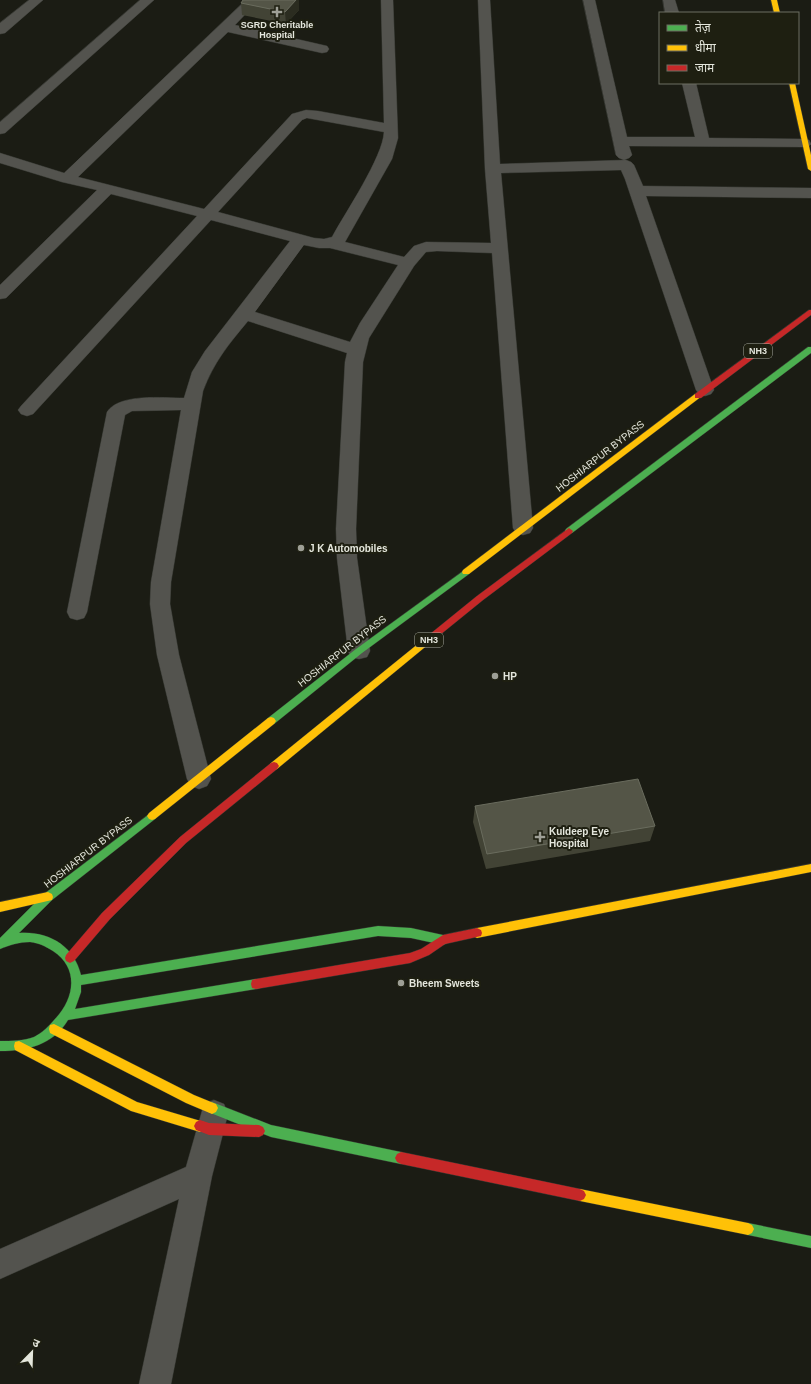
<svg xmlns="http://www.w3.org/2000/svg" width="811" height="1384" font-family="Helvetica,'Noto Sans Devanagari',sans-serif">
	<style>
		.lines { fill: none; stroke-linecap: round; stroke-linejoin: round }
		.street-casing { stroke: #353731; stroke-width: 1 }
		.fast-casing { stroke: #353731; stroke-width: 1 }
		.slow-casing { stroke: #353731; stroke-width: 1 }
		.jam-casing { stroke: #353731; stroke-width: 1 }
		.street { fill: #53534e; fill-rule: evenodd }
		.fast { fill: #4caf50; fill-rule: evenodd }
		.slow { fill: #ffc107; fill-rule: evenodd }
		.jam { fill: #c62828; fill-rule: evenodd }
		.wall { fill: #424335 }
		.shaded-wall { fill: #2b2c20 }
		.building { fill: #545547; stroke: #6a6c5e }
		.poi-dot { fill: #9e9f96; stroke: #1e1f11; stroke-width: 1.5 }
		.labels { text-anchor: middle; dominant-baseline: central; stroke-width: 4; stroke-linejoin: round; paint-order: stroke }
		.far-poi-label { font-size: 9px; font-weight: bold; fill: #e4e6dc; stroke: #1e1f11 }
		.shield { fill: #1e1f11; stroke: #a9aa9f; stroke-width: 1 }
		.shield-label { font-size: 9px; font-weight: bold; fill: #e4e6dc }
		.street-label { font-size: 10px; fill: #e4e6dc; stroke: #1e1f11 }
		.poi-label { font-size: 10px; font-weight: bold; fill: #e4e6dc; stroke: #1e1f11; text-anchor: start }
	</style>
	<rect width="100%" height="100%" fill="#1b1c14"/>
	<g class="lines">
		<defs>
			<g id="street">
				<polygon points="29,0 43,0 5,33 0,34 0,23"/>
				<polygon points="140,0 154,0 5,133 0,134 0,122"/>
				<path d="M246,0H259L235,25L327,46L329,49L327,52L322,53L228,32L78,177L204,209L292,114L306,110L318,111L384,123L381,0H393L398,138L392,159L345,242L404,257L414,246L426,242L491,243L485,169L478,0H490L500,164L626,160L631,162L634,165L643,186L811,188V198L646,196L714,390L711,394L705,396L699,394L696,390L625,179L621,170L501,173L533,528L530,533L523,535L516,533L513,528L492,253L437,251L426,252L414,266L369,338L363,362L356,529L357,558L370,651L367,657L359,659L351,657L348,651L337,558L336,529L345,362L347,353L248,321C228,345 214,362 203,391L171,582L170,604L179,655L211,779L207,786L199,789L191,786L187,779L157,655L150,604L151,582L181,410L132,411L125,415L87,612L84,618L77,620L70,618L67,612L107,412C119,393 163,398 184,398L192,372L205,351L290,241L211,220L33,414L27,416L21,414L18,410L21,406L197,216L111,194L6,298L0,299V285L97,190L62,182L0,163V153L64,173ZM307,118L384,132C383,157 345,213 332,237L324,239L314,238L218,212L302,120ZM304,245L319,248H330L398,265L360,323L350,342L255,312Z"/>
				<polygon points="583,0 595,0 627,137 695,137 682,83 696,83 709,138 804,139 809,140 811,144 809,146 804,147 629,146 632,155 629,158 624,160 619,158 616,155"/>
				<polygon points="663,0 675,0 679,13 665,13"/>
				<polygon points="214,1100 224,1104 228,1114 212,1176 171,1384 139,1384 179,1199 0,1279 0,1249 186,1167 204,1104"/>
			</g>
			<g id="fast">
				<polygon points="808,347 811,347 811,353 572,533 566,533 565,531 566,529"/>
				<polygon points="466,569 469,570 470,572 469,574 362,653 274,724 268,724 266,721 268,718 356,649"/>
				<path d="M152,812L155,813L157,816L155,819L52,900L19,933C49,931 74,946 81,975L378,926L411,928L443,935L447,937L448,940L447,943L443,945L411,938L378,936L81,985V992L75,1009L256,979L260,980L261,984L260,988L256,989L68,1020C53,1045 27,1051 0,1051V1041C11,1041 24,1041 34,1037C42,1033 49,1026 55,1019C75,998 79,968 53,951C45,946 39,943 30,942C19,942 10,945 0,949V938L44,894Z"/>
				<polygon points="212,1102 271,1125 401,1152 405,1154 407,1158 405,1162 401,1164 271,1137 208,1112 206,1108 208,1104"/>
				<polygon points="748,1223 811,1236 811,1248 748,1235 744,1233 742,1229 744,1225"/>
			</g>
			<g id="slow">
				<polygon points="771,0 777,0 780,13 774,13"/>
				<polygon points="789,83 795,83 811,155 811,171 808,169"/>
				<polygon points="695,394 698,394 702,396 469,574 463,574 462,572 463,570"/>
				<polygon points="427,638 430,639 431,641 430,643 277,769 274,770 271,769 269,766 271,763 424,639"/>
				<polygon points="271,717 274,718 276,721 274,724 155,819 152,820 149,819 147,816 149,813 268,718"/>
				<polygon points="811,864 811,872 477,938 473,936 472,933 473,930 477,928"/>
				<polygon points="48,892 52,894 53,897 52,900 0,912 0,902"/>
				<polygon points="54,1024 194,1095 216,1104 218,1108 216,1112 212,1114 186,1103 50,1033 49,1029 50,1025"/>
				<polygon points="19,1041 137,1102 204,1122 206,1126 204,1130 200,1132 131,1111 15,1050 14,1046 15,1042"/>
				<polygon points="580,1189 748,1223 752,1225 754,1229 752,1233 748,1235 580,1201 576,1199 574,1195 576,1191"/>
			</g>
			<g id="jam">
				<polygon points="809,310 811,310 811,315 701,398 695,398 695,394"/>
				<polygon points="569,528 573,531 572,533 483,600 430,643 424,643 423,641 424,639 477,596"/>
				<polygon points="274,762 277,763 279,766 277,769 186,843 110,919 74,961 70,963 66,961 65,958 66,955 102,913 180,837 271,763"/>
				<polygon points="477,928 481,930 482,933 481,936 445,944 429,955 410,963 256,989 252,988 251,984 252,980 256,979 410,953 421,949 443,935"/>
				<polygon points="200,1120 209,1123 259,1125 263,1127 265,1131 263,1135 259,1137 209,1135 196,1130 194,1126 196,1122"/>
				<polygon points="401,1152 580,1189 584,1191 586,1195 584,1199 580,1201 401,1164 397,1162 395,1158 397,1154"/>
			</g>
		</defs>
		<use href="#street" class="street-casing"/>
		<use href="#fast" class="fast-casing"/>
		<use href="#slow" class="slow-casing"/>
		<use href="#jam" class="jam-casing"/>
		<use href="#street" class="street"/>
		<use href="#fast" class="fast"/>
		<use href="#slow" class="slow"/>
		<use href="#jam" class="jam"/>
	</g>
	<g class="wall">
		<polygon points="243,0 299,0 299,10 286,24 242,15 241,3"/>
		<polygon points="475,806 655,826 650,841 486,869 473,822"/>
	</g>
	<polygon class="shaded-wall" points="296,0 299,0 299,10 286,24 285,12"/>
	<g class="building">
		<polygon points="243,0 296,0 285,12 241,3"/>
		<polygon points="638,779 655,826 487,854 475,806"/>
	</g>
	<g class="poi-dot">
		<path d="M275 6h4v4h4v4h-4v4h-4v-4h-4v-4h4z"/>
		<circle cx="301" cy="548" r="4"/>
		<circle cx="495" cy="676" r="4"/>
		<path d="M538 831h4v4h4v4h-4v4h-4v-4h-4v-4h4z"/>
		<circle cx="401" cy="983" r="4"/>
	</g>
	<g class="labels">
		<g class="far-poi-label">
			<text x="277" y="25">SGRD Cheritable<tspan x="277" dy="10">Hospital</tspan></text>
		</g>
		<g class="shield">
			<rect x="744" y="344" width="28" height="14" rx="3"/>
			<rect x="415" y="633" width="28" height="14" rx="3"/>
		</g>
		<g class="shield-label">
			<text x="758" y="351">NH3</text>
			<text x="429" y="640">NH3</text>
		</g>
		<g class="street-label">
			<text transform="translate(600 456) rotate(-38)">HOSHIARPUR BYPASS</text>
			<text transform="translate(342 651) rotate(-38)">HOSHIARPUR BYPASS</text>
			<text transform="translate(88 852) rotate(-38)">HOSHIARPUR BYPASS</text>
		</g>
		<g class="poi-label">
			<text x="309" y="548">J K Automobiles</text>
			<text x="503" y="676">HP</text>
			<text x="549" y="831">Kuldeep Eye<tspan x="549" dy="12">Hospital</tspan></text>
			<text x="409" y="983">Bheem Sweets</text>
		</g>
	</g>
	<rect x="659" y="12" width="140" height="72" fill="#1e1f11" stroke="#6d6f62"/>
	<rect x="667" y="25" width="20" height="6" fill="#4caf50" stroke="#6d6f62"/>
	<text x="695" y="32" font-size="12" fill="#e4e6dc">तेज़</text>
	<rect x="667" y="45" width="20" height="6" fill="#ffc107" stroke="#6d6f62"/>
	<text x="695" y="52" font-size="12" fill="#e4e6dc">धीमा</text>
	<rect x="667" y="65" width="20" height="6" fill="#c62828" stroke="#6d6f62"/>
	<text x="695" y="72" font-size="12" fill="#e4e6dc">जाम</text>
	<g transform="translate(32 1352) rotate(23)" stroke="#1e1f11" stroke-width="3" paint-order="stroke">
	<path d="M0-3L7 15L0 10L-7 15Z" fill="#e4e6dc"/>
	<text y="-6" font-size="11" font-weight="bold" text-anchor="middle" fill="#e4e6dc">उ</text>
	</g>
</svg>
